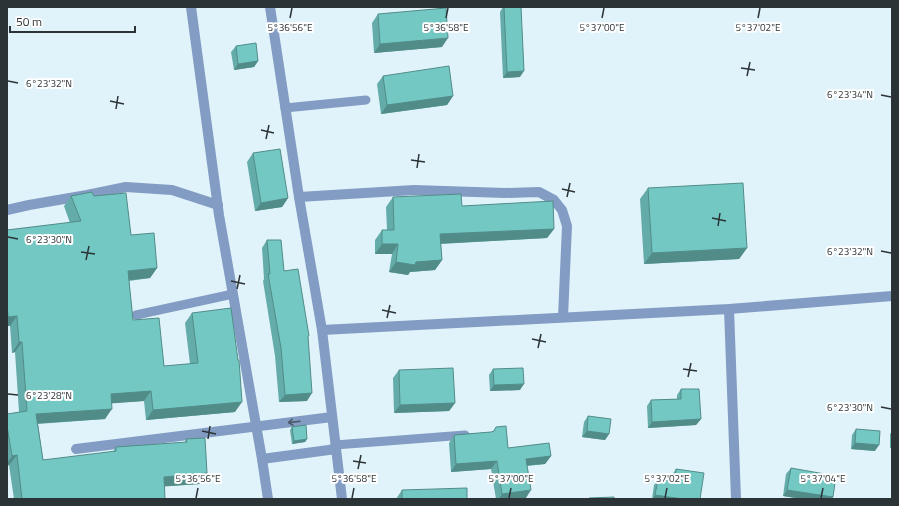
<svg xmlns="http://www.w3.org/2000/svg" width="899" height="506" font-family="'Titillium Web',sans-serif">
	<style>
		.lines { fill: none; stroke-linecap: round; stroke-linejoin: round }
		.lane { stroke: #839cc3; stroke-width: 9 }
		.street { stroke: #839cc3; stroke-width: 10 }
		.wall { fill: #64aca9 }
		.shaded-wall { fill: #518c89 }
		.building { fill: #74c8c4; stroke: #518c89 }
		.oneway { stroke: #4a5867 }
		.ticks { fill: none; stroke: #2c3336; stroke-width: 1.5 }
		.ticks-label { font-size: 10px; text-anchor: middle; fill: #2c3336; stroke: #fff; stroke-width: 4; stroke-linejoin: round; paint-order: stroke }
	</style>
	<rect width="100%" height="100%" fill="#e1f3fa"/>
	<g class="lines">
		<g class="lane">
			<polyline points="285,108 366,100"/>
			<polyline points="136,315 233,294"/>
			<polyline points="335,445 465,435"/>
		</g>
		<g class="street">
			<polyline points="191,7 219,215 262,459 268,499"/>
			<polyline points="270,7 299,197 322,330 342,499"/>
			<polyline points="299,197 414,190 505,193 539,192 554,200 562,210 567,226 563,317"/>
			<polyline points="7,210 29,205 87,195 126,187 172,190 218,205"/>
			<polyline points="729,309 736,499"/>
			<polyline points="322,330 729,309 892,296"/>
			<polyline points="76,449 332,417"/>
			<polyline points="262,459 336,449"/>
		</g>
	</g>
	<g class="wall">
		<polygon points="503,7 521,7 520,77 503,78 500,12"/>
		<polygon points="378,14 442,47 374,53 372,23"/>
		<polygon points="236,46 258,61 254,67 234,70 231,52"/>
		<polygon points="383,76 453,96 447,105 381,114 377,84"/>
		<polygon points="253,153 288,198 282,207 255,211 247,162"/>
		<polygon points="648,188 747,248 739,259 644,264 640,199"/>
		<polygon points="71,196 94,196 131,235 157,268 150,278 129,281 133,320 164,366 190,364 185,323 192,313 235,412 146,420 144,401 112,403 105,419 38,424 43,460 113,452 116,447 185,442 186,439 207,473 200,484 164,486 165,499 14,499 9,465 7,466 7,414 19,412 15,352 12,353 10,326 7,326 7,230 70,223 64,206"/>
		<polygon points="393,197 462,206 554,229 547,238 441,244 442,260 435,270 410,272 408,275 389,272 392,254 375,254 375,240 382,230 387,230 386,207"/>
		<polygon points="267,240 284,271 308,337 307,401 279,402 275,356 263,281 264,279 262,248"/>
		<polygon points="493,369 520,390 490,391 489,375"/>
		<polygon points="399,370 455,403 449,411 394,413 393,378"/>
		<polygon points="681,389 701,419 696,425 648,428 647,406 651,400 677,399 677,395"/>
		<polygon points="588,416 609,434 605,440 582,437 584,422"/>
		<polygon points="292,427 307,439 305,442 292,444 290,430"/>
		<polygon points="496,427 508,448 551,456 545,464 527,466 526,498 517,499 496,499 491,469 451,472 449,443 454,435 491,432 493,432"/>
		<polygon points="856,429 875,451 851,449 852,435"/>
		<polygon points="892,431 892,448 890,448 890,434"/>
		<polygon points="791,468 833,497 832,499 802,499 783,496 786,474"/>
		<polygon points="676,469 700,499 652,499 654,485 658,479 671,481 672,475"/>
		<polygon points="402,490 467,499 396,499"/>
	</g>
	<g class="shaded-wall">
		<polygon points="448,38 442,47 374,53 380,44"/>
		<polygon points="258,61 254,67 234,70 238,64"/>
		<polygon points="524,71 520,77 503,78 507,72"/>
		<polygon points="453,96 447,105 381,114 387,105"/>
		<polygon points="288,198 282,207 255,211 261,203"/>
		<polygon points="554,229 547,238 433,244 440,234"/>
		<polygon points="382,244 398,244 392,254 375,254"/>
		<polygon points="747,248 739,259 644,264 652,253"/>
		<polygon points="442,260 435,270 410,272 408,275 389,272 396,262 416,262"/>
		<polygon points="157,268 150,278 121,281 128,271"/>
		<polygon points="17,316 10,326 7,326 7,319 8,317"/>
		<polygon points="19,342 22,342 15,352 12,353"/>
		<polygon points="524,384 520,390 490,391 494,385"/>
		<polygon points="151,391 144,401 104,404 111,394"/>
		<polygon points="312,393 307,401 279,402 285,395"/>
		<polygon points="242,402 235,412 146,420 153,410"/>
		<polygon points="455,403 449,411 394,413 400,405"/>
		<polygon points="112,409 105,419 29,424 36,414"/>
		<polygon points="701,419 696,425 648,428 652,422"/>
		<polygon points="587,431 609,434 605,440 582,437"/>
		<polygon points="307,439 305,442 292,444 294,441"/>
		<polygon points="855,443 879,445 875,451 851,449"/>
		<polygon points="17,455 9,465 7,466 7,463 12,456"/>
		<polygon points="551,456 545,464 521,466 526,459"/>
		<polygon points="497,461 491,469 451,472 456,464"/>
		<polygon points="207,473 200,484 157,487 164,477"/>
		<polygon points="531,490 526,498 517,499 499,499 502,494"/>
		<polygon points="787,490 833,497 832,499 802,499 783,496"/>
		<polygon points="655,495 683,499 653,499"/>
	</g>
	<g class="building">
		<polygon points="504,7 521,7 524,71 507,72"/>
		<polygon points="446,8 448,38 380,44 378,14"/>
		<polygon points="256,43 258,61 238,64 236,46"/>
		<polygon points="449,66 453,96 387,105 383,76"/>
		<polygon points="280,149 288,198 261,203 253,153"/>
		<polygon points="743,183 747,248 652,253 648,188"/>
		<polygon points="92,192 94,196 126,193 131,235 154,233 157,268 128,271 133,320 159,318 164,366 198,363 192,313 231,308 238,360 239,360 242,402 153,410 151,391 111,394 112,409 36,414 43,460 116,451 116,447 187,442 186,439 205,438 207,473 164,477 165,499 22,499 17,455 12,456 7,426 7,414 27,411 22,342 19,342 17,316 8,317 7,304 7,230 81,221 71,196"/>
		<polygon points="461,194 462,206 553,201 554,229 440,234 442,260 416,262 415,265 396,262 398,244 382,244 382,230 394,230 393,197"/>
		<polygon points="267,240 281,240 284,271 298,269 309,336 308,336 312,393 285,395 281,348 268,274 270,274"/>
		<polygon points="453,368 455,403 400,405 399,370"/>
		<polygon points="523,368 524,384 494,385 493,369"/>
		<polygon points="681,389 699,389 701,419 652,422 651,400 681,399"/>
		<polygon points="588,416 611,419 609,434 587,431"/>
		<polygon points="306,425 307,439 294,441 292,427"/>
		<polygon points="506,426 508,448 549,443 551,456 526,459 531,490 502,494 497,461 456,464 454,435 491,432 494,431 496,427"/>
		<polygon points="856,429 880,431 879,445 855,443"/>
		<polygon points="791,468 836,476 833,497 787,490"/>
		<polygon points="676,469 704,473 700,499 683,499 655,495 658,479 675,482"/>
		<polygon points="467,488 467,499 402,499 402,490"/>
		<polygon points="614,497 614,499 589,499 589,498"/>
	</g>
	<defs><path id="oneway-shaft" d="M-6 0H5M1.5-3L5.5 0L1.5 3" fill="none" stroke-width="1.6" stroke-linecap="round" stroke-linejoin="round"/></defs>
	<use class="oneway" href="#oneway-shaft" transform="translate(294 422) rotate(173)"/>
	<path class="ticks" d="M290,18L292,8M446,18L448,8M602,18L604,8M758,18L760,8M741,68L755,70M747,76L750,62M8,81L18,83M881,95L891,97M110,101L124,104M116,109L118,96M261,130L274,133M266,139L269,125M411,160L425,162M417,168L419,154M562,189L575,192M567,197L570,183M712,218L726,221M718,226L720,213M8,237L18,239M881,251L891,253M81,252L95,254M86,260L89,246M231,281L245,284M237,289L240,275M382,310L396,313M387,318L390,305M532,339L546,342M538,348L541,334M683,369L697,371M688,377L691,363M8,394L18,395M881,407L891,409M202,431L216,434M208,439L210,426M353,461L366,463M358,469L361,455M196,498L198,488M352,498L354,488M509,498L511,488M665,498L667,488M821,498L823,488"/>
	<g class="ticks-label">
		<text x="290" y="31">5°36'56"E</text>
		<text x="446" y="31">5°36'58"E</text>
		<text x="602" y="31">5°37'00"E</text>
		<text x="758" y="31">5°37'02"E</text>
		<text x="49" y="87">6°23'32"N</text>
		<text x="850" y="98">6°23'34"N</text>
		<text x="49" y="243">6°23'30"N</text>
		<text x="850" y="255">6°23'32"N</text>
		<text x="49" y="399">6°23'28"N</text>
		<text x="850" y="411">6°23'30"N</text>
		<text x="198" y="482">5°36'56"E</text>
		<text x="354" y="482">5°36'58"E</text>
		<text x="511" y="482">5°37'00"E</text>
		<text x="667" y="482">5°37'02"E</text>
		<text x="823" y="482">5°37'04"E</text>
	</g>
	<rect width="899" height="506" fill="none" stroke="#2c3336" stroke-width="16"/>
	<path d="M10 26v6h125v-6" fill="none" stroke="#2c3336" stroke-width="2"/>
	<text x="16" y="26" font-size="12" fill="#2c3336" stroke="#ffffff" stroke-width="3" paint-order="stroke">50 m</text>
</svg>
